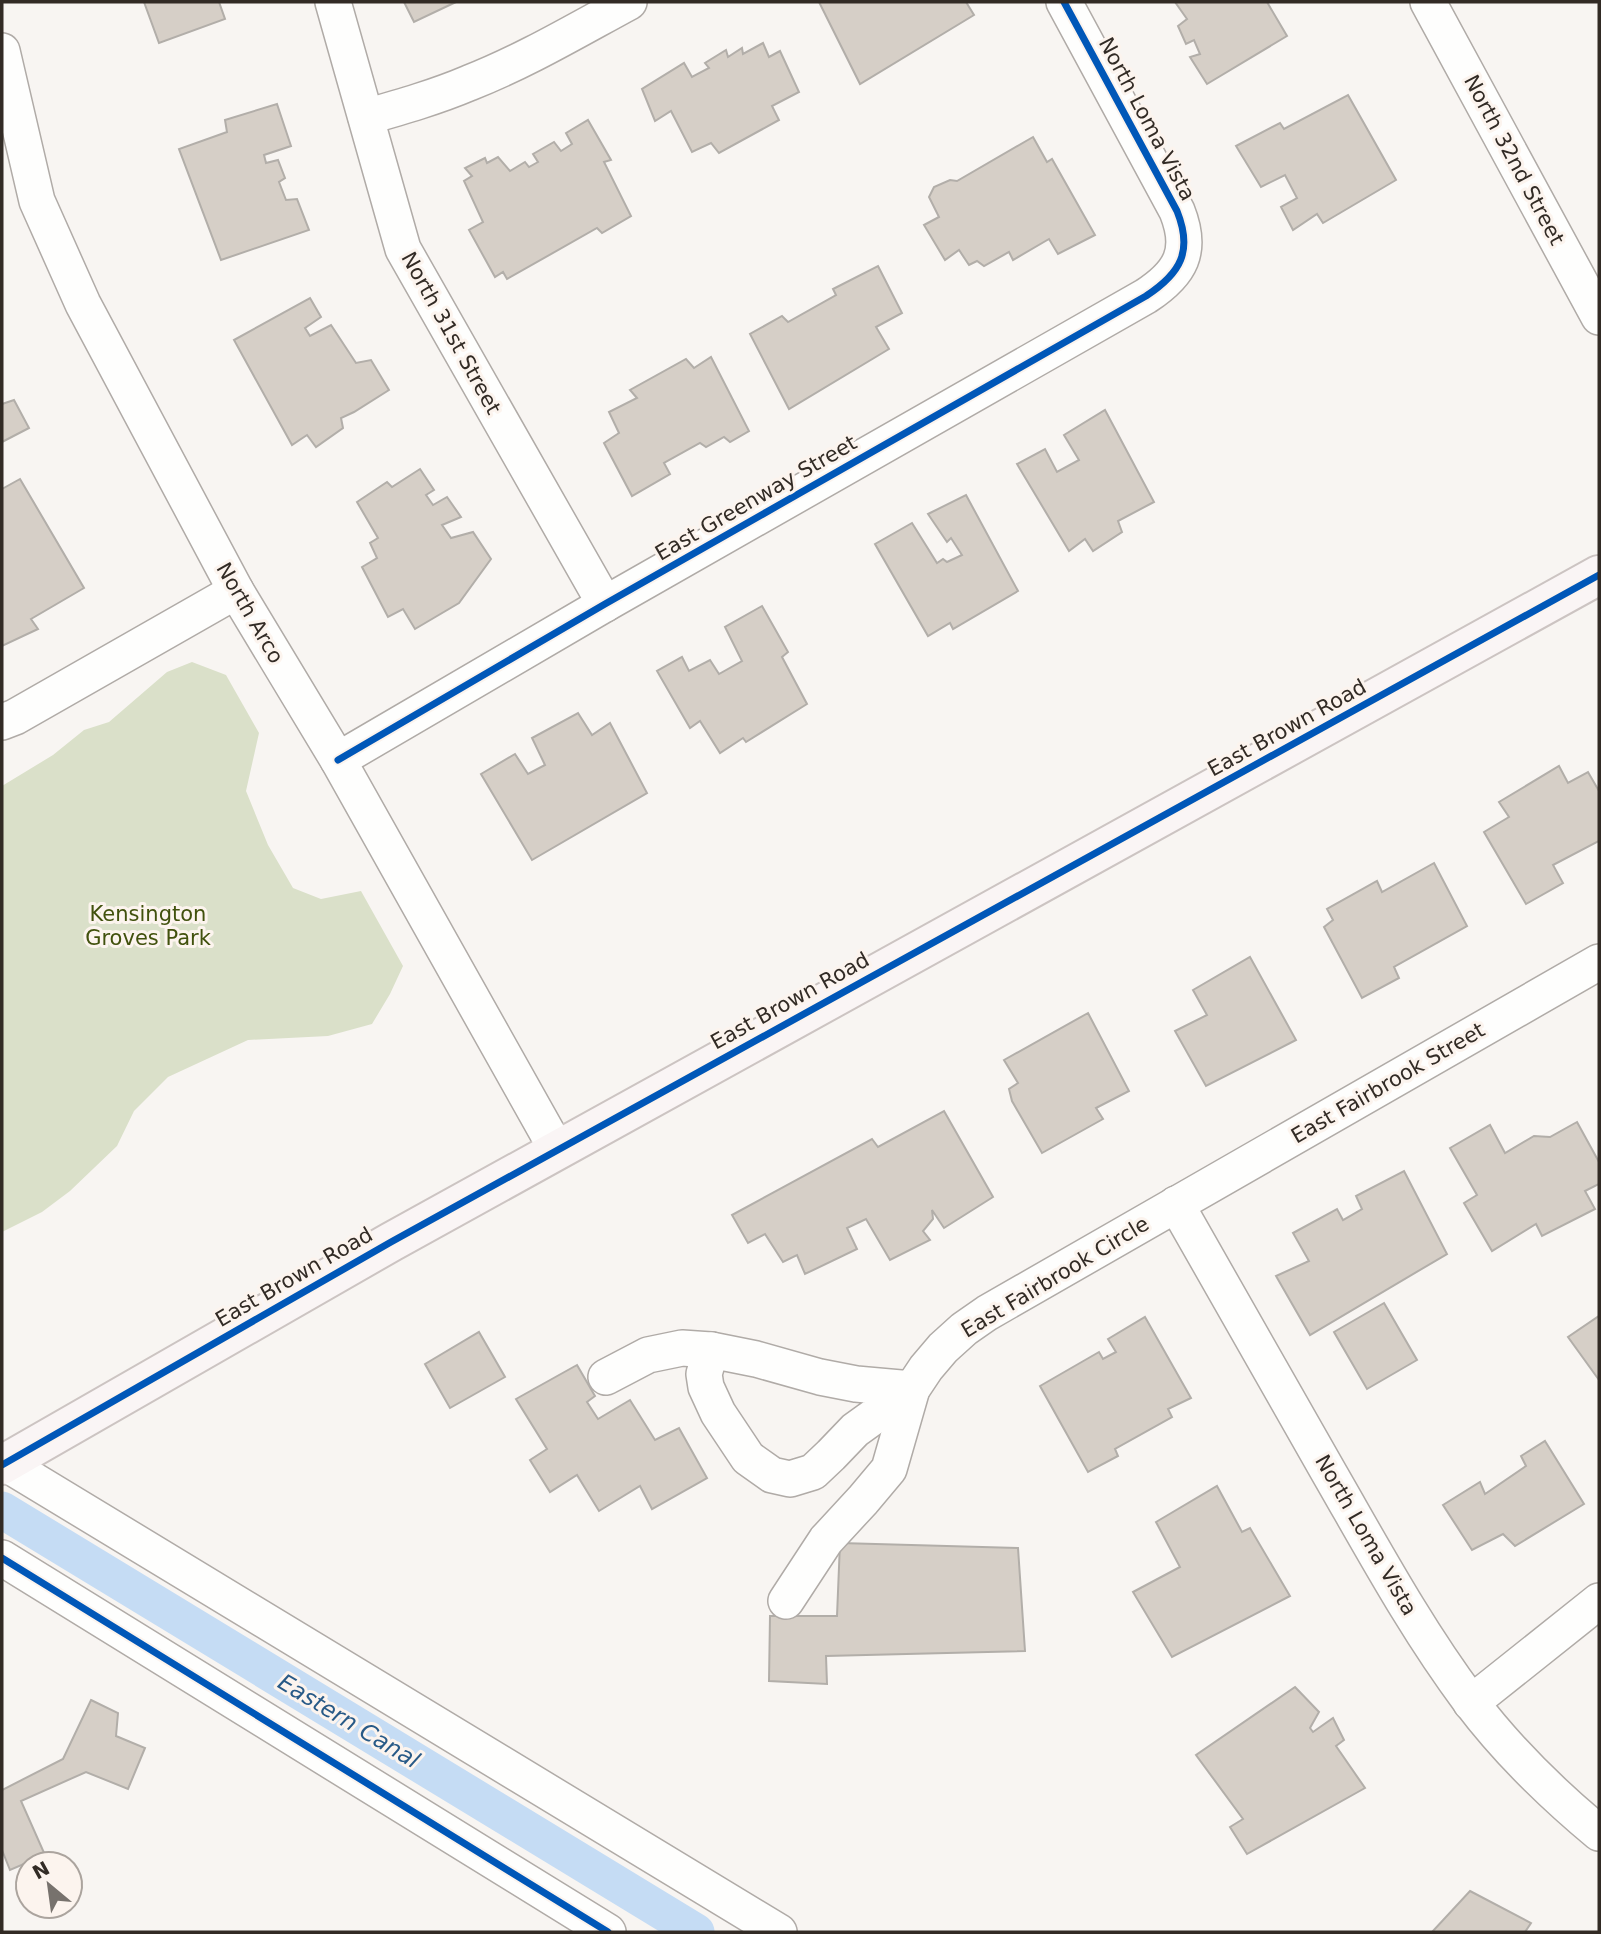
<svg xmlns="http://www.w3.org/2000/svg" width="1601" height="1934" font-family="'DejaVu Sans',sans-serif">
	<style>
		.green { fill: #dae0c9 }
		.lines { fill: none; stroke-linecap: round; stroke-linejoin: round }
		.canal { stroke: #c5dcf4; stroke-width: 37 }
		.building { fill: #d6cfc7; stroke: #b2aea9; stroke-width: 2 }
		.minor-casing { stroke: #b0aba7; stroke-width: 38 }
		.major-casing { stroke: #ccc4c2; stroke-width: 42 }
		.minor { stroke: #fefefd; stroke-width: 35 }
		.major { stroke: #faf5f5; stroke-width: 38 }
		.cycleway-casing { stroke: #fcf4ee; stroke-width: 11 }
		.cycleway { stroke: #0057b8; stroke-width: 7 }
		.labels { text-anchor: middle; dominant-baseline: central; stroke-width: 6; stroke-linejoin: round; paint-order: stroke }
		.street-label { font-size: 21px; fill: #322b25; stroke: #fcf4ee }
		.park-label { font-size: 21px; fill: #41510d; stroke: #fcf4ee }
		.water-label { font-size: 23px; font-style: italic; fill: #285a87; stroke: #fcf4ee }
	</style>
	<rect width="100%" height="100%" fill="#f8f5f2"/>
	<polygon class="green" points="192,662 226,675 259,733 246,791 268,845 293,888 321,899 361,891 403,966 390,994 372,1024 328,1036 248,1040 168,1077 134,1111 117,1146 70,1191 42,1212 2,1232 2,786 53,755 84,730 109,722 167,672"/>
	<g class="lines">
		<polyline class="canal" points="2,1510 696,1932"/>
	</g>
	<g class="building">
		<polygon points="144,2 219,2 225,19 159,43"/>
		<polygon points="404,2 456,2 414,22"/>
		<polygon points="819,2 966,2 974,15 860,84"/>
		<polygon points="1175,2 1267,2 1287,36 1207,84 1190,57 1200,54 1194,40 1186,44 1178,26 1187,19"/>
		<polygon points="763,43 769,57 780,51 799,92 772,106 779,120 719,153 711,143 692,152 671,111 655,121 642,89 684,63 692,77 709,68 705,63 726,50 728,57 742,48 743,54"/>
		<polygon points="1348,95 1396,180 1323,223 1317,214 1293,230 1281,207 1297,198 1285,175 1261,187 1236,146 1280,123 1284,129"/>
		<polygon points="277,104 291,146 264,155 266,163 278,160 285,178 279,182 286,200 297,199 309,230 221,260 179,149 227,132 225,120"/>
		<polygon points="588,120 611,160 604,162 631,216 602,233 597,228 507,279 503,272 495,277 469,230 483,222 464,181 472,176 465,168 485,158 487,163 498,157 510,171 525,162 529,167 538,162 533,154 554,142 561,151 572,144 566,133"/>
		<polygon points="1033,137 1047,162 1052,159 1095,235 1058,254 1049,239 1013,260 1009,252 984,266 977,261 969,265 959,250 945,260 924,225 939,217 929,197 934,187 950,180 957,181"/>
		<polygon points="878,266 902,313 876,327 889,349 789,409 750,334 782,316 788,322 836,295 833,289"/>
		<polygon points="310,298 321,317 305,328 310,336 331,325 356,363 371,360 389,390 354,412 341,418 343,428 316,447 307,435 292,445 234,340"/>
		<polygon points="711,357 749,431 730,442 724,437 706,447 700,443 664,463 670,474 632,496 604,443 619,433 609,412 637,398 630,390 686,359 694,368"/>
		<polygon points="14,400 29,428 2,442 2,404"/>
		<polygon points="1105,410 1154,502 1118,521 1122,532 1093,551 1085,539 1069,551 1017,464 1045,449 1057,472 1079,460 1064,435"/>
		<polygon points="420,469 434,490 426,495 433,505 447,497 461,517 442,525 451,538 473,532 491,559 459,603 415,629 403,609 388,617 362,567 377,558 370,543 378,538 357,502 387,482 392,487"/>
		<polygon points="20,479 84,588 31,619 38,629 2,646 2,489"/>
		<polygon points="966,495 1018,591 953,629 950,623 928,636 875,544 912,523 937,563 943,559 947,562 962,555 951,538 947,542 928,514"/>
		<polygon points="762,606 788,652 782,657 807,704 746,742 743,738 720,753 700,721 690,728 657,671 682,657 689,671 710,660 719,674 742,661 725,627"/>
		<polygon points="578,713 592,735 610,723 647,793 532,860 481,774 515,754 528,774 545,765 532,738"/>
		<polygon points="1559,766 1568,783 1588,772 1599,791 1599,841 1553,865 1563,883 1526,904 1484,832 1509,817 1499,802"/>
		<polygon points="1434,863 1467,926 1394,967 1399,978 1362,998 1324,927 1333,920 1327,909 1377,881 1382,892"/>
		<polygon points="1250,957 1296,1040 1206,1086 1175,1031 1207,1015 1193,990"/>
		<polygon points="1088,1013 1129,1091 1096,1108 1103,1119 1042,1153 1012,1101 1009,1089 1018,1083 1004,1060"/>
		<polygon points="944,1111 993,1197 944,1228 932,1210 933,1219 923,1231 930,1240 890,1260 866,1219 847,1228 857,1249 805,1274 797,1255 783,1262 765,1234 748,1243 732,1215 872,1139 878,1147"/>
		<polygon points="1577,1122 1599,1162 1599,1184 1585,1191 1595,1209 1542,1236 1536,1224 1492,1251 1464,1203 1477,1195 1450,1148 1490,1125 1505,1153 1534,1136 1550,1137"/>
		<polygon points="1404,1171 1447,1254 1310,1335 1276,1276 1309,1261 1293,1233 1337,1209 1343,1220 1362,1209 1356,1196"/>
		<polygon points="1384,1303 1417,1360 1367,1389 1334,1332"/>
		<polygon points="1599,1316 1599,1380 1568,1337"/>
		<polygon points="1145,1317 1191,1398 1168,1409 1172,1417 1115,1449 1118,1456 1088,1472 1040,1386 1099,1352 1103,1359 1116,1352 1108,1339"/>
		<polygon points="479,1332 505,1377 450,1408 425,1364"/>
		<polygon points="577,1365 595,1396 587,1402 598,1419 630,1400 655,1440 679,1428 707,1478 652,1509 640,1486 599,1511 577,1475 550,1492 530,1460 547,1449 516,1399"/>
		<polygon points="1545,1441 1584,1504 1515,1546 1503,1534 1472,1550 1443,1505 1480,1482 1485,1494 1526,1466 1521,1456"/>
		<polygon points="1217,1486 1242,1532 1250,1528 1290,1596 1172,1657 1133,1592 1180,1567 1156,1522"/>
		<polygon points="840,1543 1018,1548 1025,1651 826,1656 827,1684 769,1681 770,1616 837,1616"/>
		<polygon points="1295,1687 1319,1712 1310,1728 1313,1732 1333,1718 1344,1740 1336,1746 1365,1788 1247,1854 1230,1827 1243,1819 1196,1755"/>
		<polygon points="91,1700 118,1713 116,1736 145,1748 128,1789 86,1772 21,1801 45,1855 10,1870 2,1850 2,1790 63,1759"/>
		<polygon points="1470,1891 1531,1923 1525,1932 1432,1932"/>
	</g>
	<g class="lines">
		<defs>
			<g id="minor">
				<polyline points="333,2 403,249 605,604"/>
				<polyline points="1428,2 1599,317"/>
				<polyline points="2,51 37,201 83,304 236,591 338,760 557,1150"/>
				<path d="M366,117C401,107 436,97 469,83C525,61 577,30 629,2"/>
				<polyline points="2,722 15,717 236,591"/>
				<path d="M338,760L605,604L1146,296C1181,273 1193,251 1177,211L1064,2"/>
				<path d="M1176,1204C1227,1293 1278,1382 1328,1471C1373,1549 1416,1629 1470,1701C1507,1750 1552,1794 1599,1833"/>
				<polygon points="711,1350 756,1359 820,1377 856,1384 912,1389 855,1430 831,1455 813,1472 790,1479 772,1475 748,1458 718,1413 706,1387 704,1374"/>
				<polyline points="606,1377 648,1355 682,1348 711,1350"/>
				<polyline points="5,1463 779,1932"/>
				<polyline points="2,1558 608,1932"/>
				<polyline points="786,1601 826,1540 863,1500 889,1469 912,1389 926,1368 943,1348 964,1329 987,1313 1599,962"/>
				<polyline points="1471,1703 1599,1601"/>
			</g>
			<polyline id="major" points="2,1465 391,1242 1599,575"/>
		</defs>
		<use href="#minor" class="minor-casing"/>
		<use href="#major" class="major-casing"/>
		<use href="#minor" class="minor"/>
		<use href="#major" class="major"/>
		<defs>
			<g id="cycleway">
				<path d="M338,760L605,604L1146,296C1181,273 1193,251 1177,211L1064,2"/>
				<polyline points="2,1465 391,1242 1599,575"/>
				<polyline points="2,1558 608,1932"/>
			</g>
		</defs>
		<use href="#cycleway" class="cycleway-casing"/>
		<use href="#cycleway" class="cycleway"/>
	</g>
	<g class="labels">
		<g class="street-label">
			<text transform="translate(1147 119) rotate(62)">North Loma Vista</text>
			<text transform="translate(1514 160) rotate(62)">North 32nd Street</text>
			<text transform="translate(451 333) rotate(61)">North 31st Street</text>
			<text transform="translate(756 498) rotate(-30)">East Greenway Street</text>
			<text transform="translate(250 613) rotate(60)">North Arco</text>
			<text transform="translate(1287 728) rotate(-29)">East Brown Road</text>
			<text transform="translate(790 1001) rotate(-29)">East Brown Road</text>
			<text transform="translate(1388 1083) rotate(-30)">East Fairbrook Street</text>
			<text transform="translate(294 1277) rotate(-30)">East Brown Road</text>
			<text transform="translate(1055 1277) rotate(-31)">East Fairbrook Circle</text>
			<text transform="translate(1366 1535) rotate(60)">North Loma Vista</text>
		</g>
		<g class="park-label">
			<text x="148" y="914">Kensington<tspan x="148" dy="24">Groves Park</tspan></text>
		</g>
		<g class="water-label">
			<text transform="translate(349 1721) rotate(31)">Eastern Canal</text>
		</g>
	</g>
	<rect width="1601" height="1934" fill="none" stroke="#322b25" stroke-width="7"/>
	<g transform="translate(49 1885) rotate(331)"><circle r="33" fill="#fcf4ee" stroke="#aba49e" stroke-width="2"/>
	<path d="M0-5L12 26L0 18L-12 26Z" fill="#77726d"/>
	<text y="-10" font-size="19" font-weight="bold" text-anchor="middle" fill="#322b25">N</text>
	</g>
</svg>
